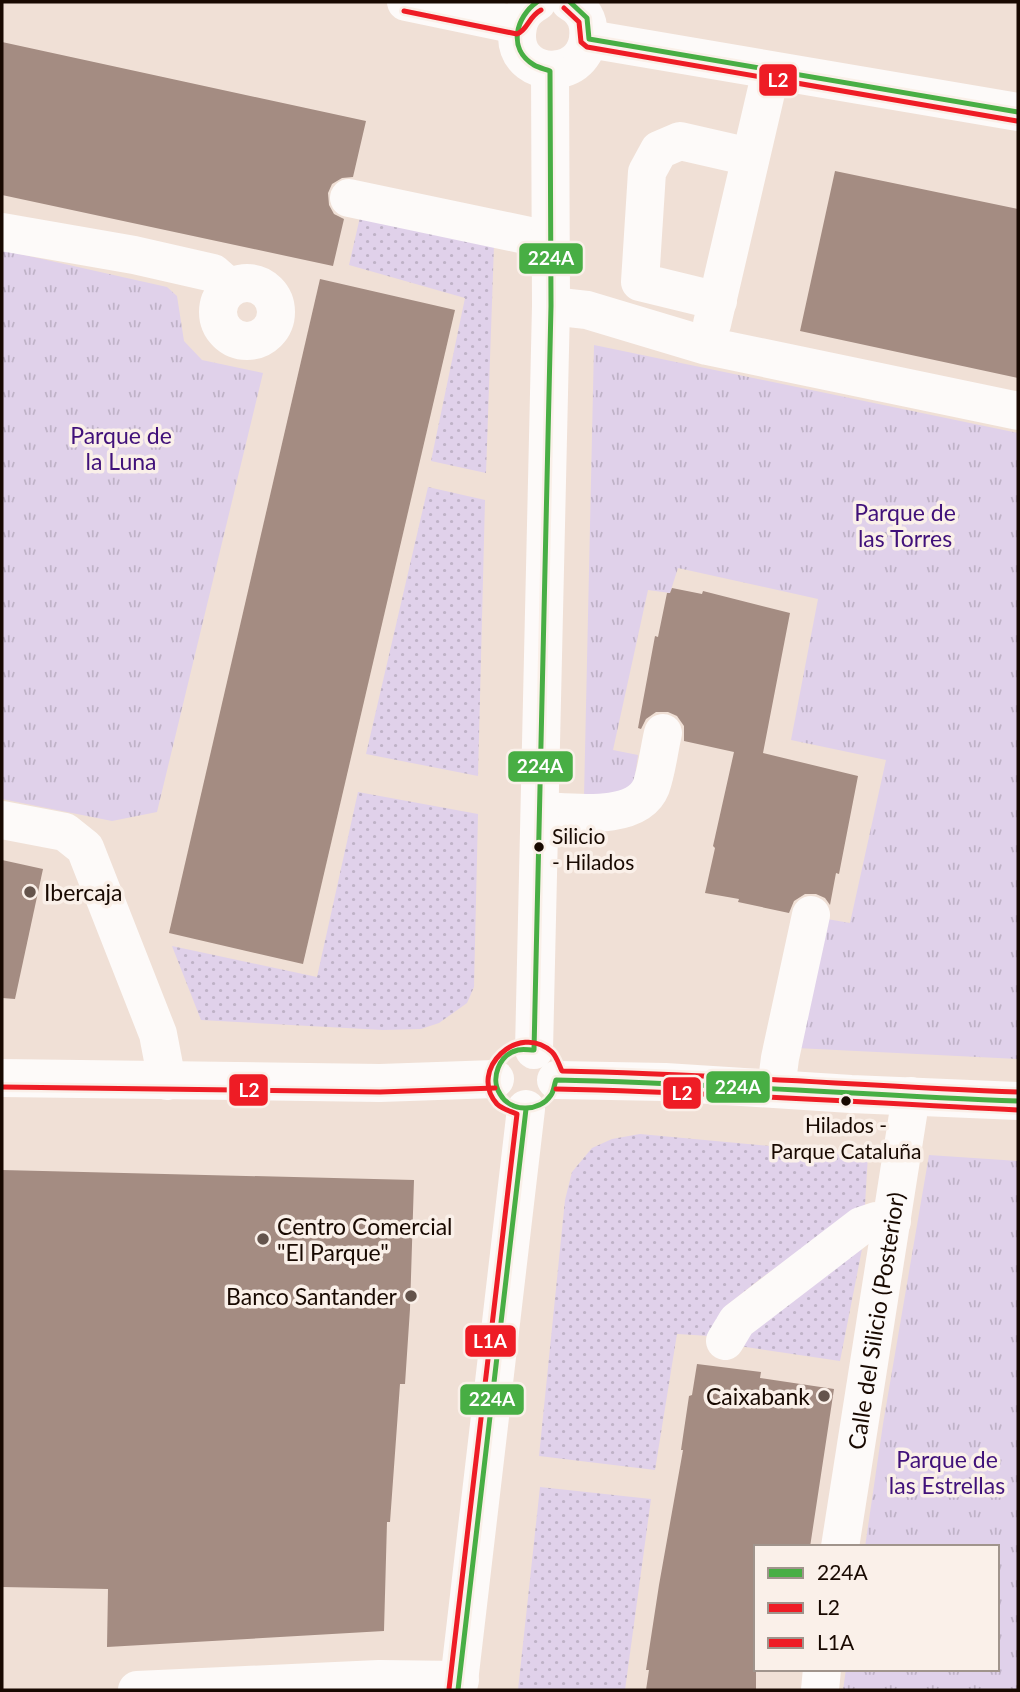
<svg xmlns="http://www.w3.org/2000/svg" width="1020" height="1692" font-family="Lato,sans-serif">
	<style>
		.park { fill: url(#park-tufts) }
		.garden { fill: url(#garden-dots) }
		.building { fill: #a48c82 }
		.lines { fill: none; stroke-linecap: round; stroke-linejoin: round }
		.minor { stroke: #fdfaf9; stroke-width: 38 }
		.bus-1-casing { stroke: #faf0e9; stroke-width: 10 }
		.bus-2-casing { stroke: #faf0e9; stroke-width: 10 }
		.bus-3-casing { stroke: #faf0e9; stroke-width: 10 }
		.bus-1 { stroke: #48ae44; stroke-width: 5 }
		.bus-2 { stroke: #ee1c25; stroke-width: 5 }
		.bus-3 { stroke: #ee1c25; stroke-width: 5 }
		.bus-dot { fill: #180901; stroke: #faf0e9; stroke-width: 2.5 }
		.poi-dot { fill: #64544c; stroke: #faf0e9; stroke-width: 2.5 }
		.labels { text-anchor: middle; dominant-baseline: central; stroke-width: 7; stroke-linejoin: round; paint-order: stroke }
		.bus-label { font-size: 21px; fill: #180901; stroke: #faf0e9; text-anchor: start }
		.park-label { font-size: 23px; fill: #40117a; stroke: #faf0e9 }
		.poi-label { font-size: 23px; fill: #180901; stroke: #faf0e9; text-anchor: start }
		.street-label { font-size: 23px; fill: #180901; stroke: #faf0e9 }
		.line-badge { stroke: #faf0e9; stroke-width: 2.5 }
		.badge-label { font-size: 19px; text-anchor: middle; font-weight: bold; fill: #fff }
	</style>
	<defs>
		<pattern id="park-tufts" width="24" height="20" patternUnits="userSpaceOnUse" patternTransform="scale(1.75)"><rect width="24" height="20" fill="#e0d1ea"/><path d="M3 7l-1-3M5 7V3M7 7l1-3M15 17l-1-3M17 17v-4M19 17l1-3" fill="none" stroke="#bfb2c7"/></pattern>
		<pattern id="garden-dots" width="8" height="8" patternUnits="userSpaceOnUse" patternTransform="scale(1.75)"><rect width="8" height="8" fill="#e0d1ea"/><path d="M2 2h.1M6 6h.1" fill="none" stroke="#bfb2c7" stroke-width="1.8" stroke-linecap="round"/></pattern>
	</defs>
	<rect width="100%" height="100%" fill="#f0e0d6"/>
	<g class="park">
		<polygon points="2,250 167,287 177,296 184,341 202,360 263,373 157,812 112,821 2,799"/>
		<polygon points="594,345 1018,433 1018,1059 796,1048 827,919 850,923 886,760 791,740 818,599 678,568 670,593 648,590 613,750 638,755 634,783 630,794 584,797"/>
		<polygon points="929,1155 1018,1161 1018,1690 843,1690 846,1669 997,1669 997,1547 865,1547 883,1424"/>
	</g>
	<g class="garden">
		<polygon points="360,217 494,245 486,473 431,461 465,298 349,265"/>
		<polygon points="428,487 485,500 478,776 366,754"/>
		<polygon points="358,792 478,814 474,987 467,1003 439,1023 421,1029 383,1030 201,1020 172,946 317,977"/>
		<polygon points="640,1134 868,1155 865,1205 760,1279 726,1306 709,1336 677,1334 655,1470 539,1456 565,1200 572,1172 592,1148 612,1139"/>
		<polygon points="862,1249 840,1361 739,1346 739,1336"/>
		<polygon points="540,1487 651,1499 625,1690 518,1690"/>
	</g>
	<g class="building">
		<polygon points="2,42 366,121 353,177 342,178 332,184 328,193 329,205 334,214 344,219 333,266 2,195"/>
		<polygon points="835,171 1018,209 1018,378 800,331"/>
		<polygon points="320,279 455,310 303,964 169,933"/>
		<polygon points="672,588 702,594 703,591 790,613 763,753 858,776 839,874 836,873 830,905 825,898 816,894 805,894 794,901 789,913 738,902 739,899 705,893 715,848 713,846 734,752 684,741 684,726 677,716 668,712 656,712 646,719 641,729 638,728 655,636 658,637 667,593 670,593"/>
		<polygon points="2,860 43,869 15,999 2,998"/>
		<polygon points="2,1170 414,1180 410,1309 405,1384 400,1384 390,1522 387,1522 384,1631 107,1647 108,1589 2,1587"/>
		<polygon points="697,1364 761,1372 760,1378 834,1389 810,1547 756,1547 756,1690 646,1690 649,1670 646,1670 659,1585 683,1450 681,1450 689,1396 692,1395"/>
	</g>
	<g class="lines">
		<g class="minor">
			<polyline points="406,2 517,25"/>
			<path d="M537,2C523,10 517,20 517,37C518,83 594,81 588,27C587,16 579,7 570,2"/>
			<polyline points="589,39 1018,112"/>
			<polyline points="349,198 549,240"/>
			<polyline points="2,232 134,255 213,273 230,288"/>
			<circle cx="247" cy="312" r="29"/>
			<polyline points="718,301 640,282 647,172 659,150 680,141 750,157"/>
			<polyline points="551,306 587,310 707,346 1018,411"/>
			<polyline points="712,324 771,71"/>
			<path d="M540,811C572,812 637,822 651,787C657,770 659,750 663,733"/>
			<polyline points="2,820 65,832 85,848 158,1034 167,1081"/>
			<polyline points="534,1050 551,306 550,71"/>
			<polyline points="2,1078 380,1083 495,1079"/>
			<polyline points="556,1080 665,1082 851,1094 1018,1101"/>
			<polyline points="776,1089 780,1058 811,915"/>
			<polyline points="725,1341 737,1321 861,1226 876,1221 892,1221"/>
			<path id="s1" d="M840,1547L911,1096"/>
			<polyline points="137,1690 379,1679 460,1680"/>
			<polyline points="458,1690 526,1109"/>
			<polyline points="820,1690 822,1669"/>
		</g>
		<defs>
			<g id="bus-1">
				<path d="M537,2C516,17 507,49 534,65C539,68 545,69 550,71L551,306L534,1050C529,1050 523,1049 518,1050C499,1054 490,1079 500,1094C510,1112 539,1113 551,1095C554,1091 554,1085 556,1080C710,1083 864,1095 1018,1101"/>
				<polyline points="570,2 587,18 589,39 1018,112"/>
				<polyline points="458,1690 526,1109"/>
			</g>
			<g id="bus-2">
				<polyline points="564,8 579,22 581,42 587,47 1017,121"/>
				<path d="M404,11L517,34C528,30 528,17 541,10"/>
				<polyline points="2,1087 380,1092 495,1088"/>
				<path d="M556,1089C710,1092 864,1103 1018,1110"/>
			</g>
			<path id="bus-3" d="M449,1689L517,1114C510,1111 502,1109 497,1104C467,1070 519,1021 552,1052C557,1057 559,1065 562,1071C714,1074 866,1086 1018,1092"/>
		</defs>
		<use href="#bus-1" class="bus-1-casing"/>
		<use href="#bus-2" class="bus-2-casing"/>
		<use href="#bus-3" class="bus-3-casing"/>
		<use href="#bus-1" class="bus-1"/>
		<use href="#bus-2" class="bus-2"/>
		<use href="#bus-3" class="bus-3"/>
	</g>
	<g class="bus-dot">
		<circle cx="539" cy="847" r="6"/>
		<circle cx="846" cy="1101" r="6"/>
	</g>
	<g class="poi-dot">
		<circle cx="30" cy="892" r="7"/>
		<circle cx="263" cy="1239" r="7"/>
		<circle cx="411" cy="1296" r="7"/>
		<circle cx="824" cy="1396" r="7"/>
	</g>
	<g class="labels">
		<g class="bus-label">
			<text x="552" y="835">Silicio<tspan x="552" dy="26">- Hilados</tspan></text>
			<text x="846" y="1124" text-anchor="middle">Hilados -<tspan x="846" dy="26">Parque Cataluña</tspan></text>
		</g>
		<g class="park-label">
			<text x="121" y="435">Parque de<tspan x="121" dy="26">la Luna</tspan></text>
			<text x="905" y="512">Parque de<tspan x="905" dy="26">las Torres</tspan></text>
			<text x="947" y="1459">Parque de<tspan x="947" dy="26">las Estrellas</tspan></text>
		</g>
		<g class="poi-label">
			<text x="44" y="892">Ibercaja</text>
			<text x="277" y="1226">Centro Comercial<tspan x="277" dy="26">"El Parque"</tspan></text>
			<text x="397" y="1296" text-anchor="end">Banco Santander</text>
			<text x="810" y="1396" text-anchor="end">Caixabank</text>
		</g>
		<g class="street-label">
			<text stroke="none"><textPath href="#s1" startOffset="229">Calle del Silicio (Posterior)</textPath></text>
		</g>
	</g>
	<g class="line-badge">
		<rect x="758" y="63" width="40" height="34" rx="7" fill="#ee1c25"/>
		<rect x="518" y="242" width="66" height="33" rx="7" fill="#48ae44"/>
		<rect x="507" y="750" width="67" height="33" rx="7" fill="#48ae44"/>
		<rect x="705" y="1070" width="66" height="34" rx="7" fill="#48ae44"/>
		<rect x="228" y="1073" width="41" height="34" rx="7" fill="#ee1c25"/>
		<rect x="662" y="1076" width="40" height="34" rx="7" fill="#ee1c25"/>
		<rect x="464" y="1324" width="53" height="34" rx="7" fill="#ee1c25"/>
		<rect x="459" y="1383" width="66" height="33" rx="7" fill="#48ae44"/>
	</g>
	<g class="badge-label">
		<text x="778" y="87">L2</text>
		<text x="551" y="265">224A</text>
		<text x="540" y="773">224A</text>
		<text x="738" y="1094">224A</text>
		<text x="249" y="1097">L2</text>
		<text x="682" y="1100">L2</text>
		<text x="490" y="1348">L1A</text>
		<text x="492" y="1406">224A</text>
	</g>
	<rect width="1020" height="1692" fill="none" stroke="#180901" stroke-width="7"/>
	<rect x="754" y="1545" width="245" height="126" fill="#faf0e9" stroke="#a0948c" stroke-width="2"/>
	<rect x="768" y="1568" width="35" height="10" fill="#48ae44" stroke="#a0948c" stroke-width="2"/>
	<text x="817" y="1580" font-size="21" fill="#180901">224A</text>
	<rect x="768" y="1603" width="35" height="10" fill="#ee1c25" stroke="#a0948c" stroke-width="2"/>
	<text x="817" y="1615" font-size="21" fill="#180901">L2</text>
	<rect x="768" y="1638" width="35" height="10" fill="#ee1c25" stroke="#a0948c" stroke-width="2"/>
	<text x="817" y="1650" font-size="21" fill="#180901">L1A</text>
</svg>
